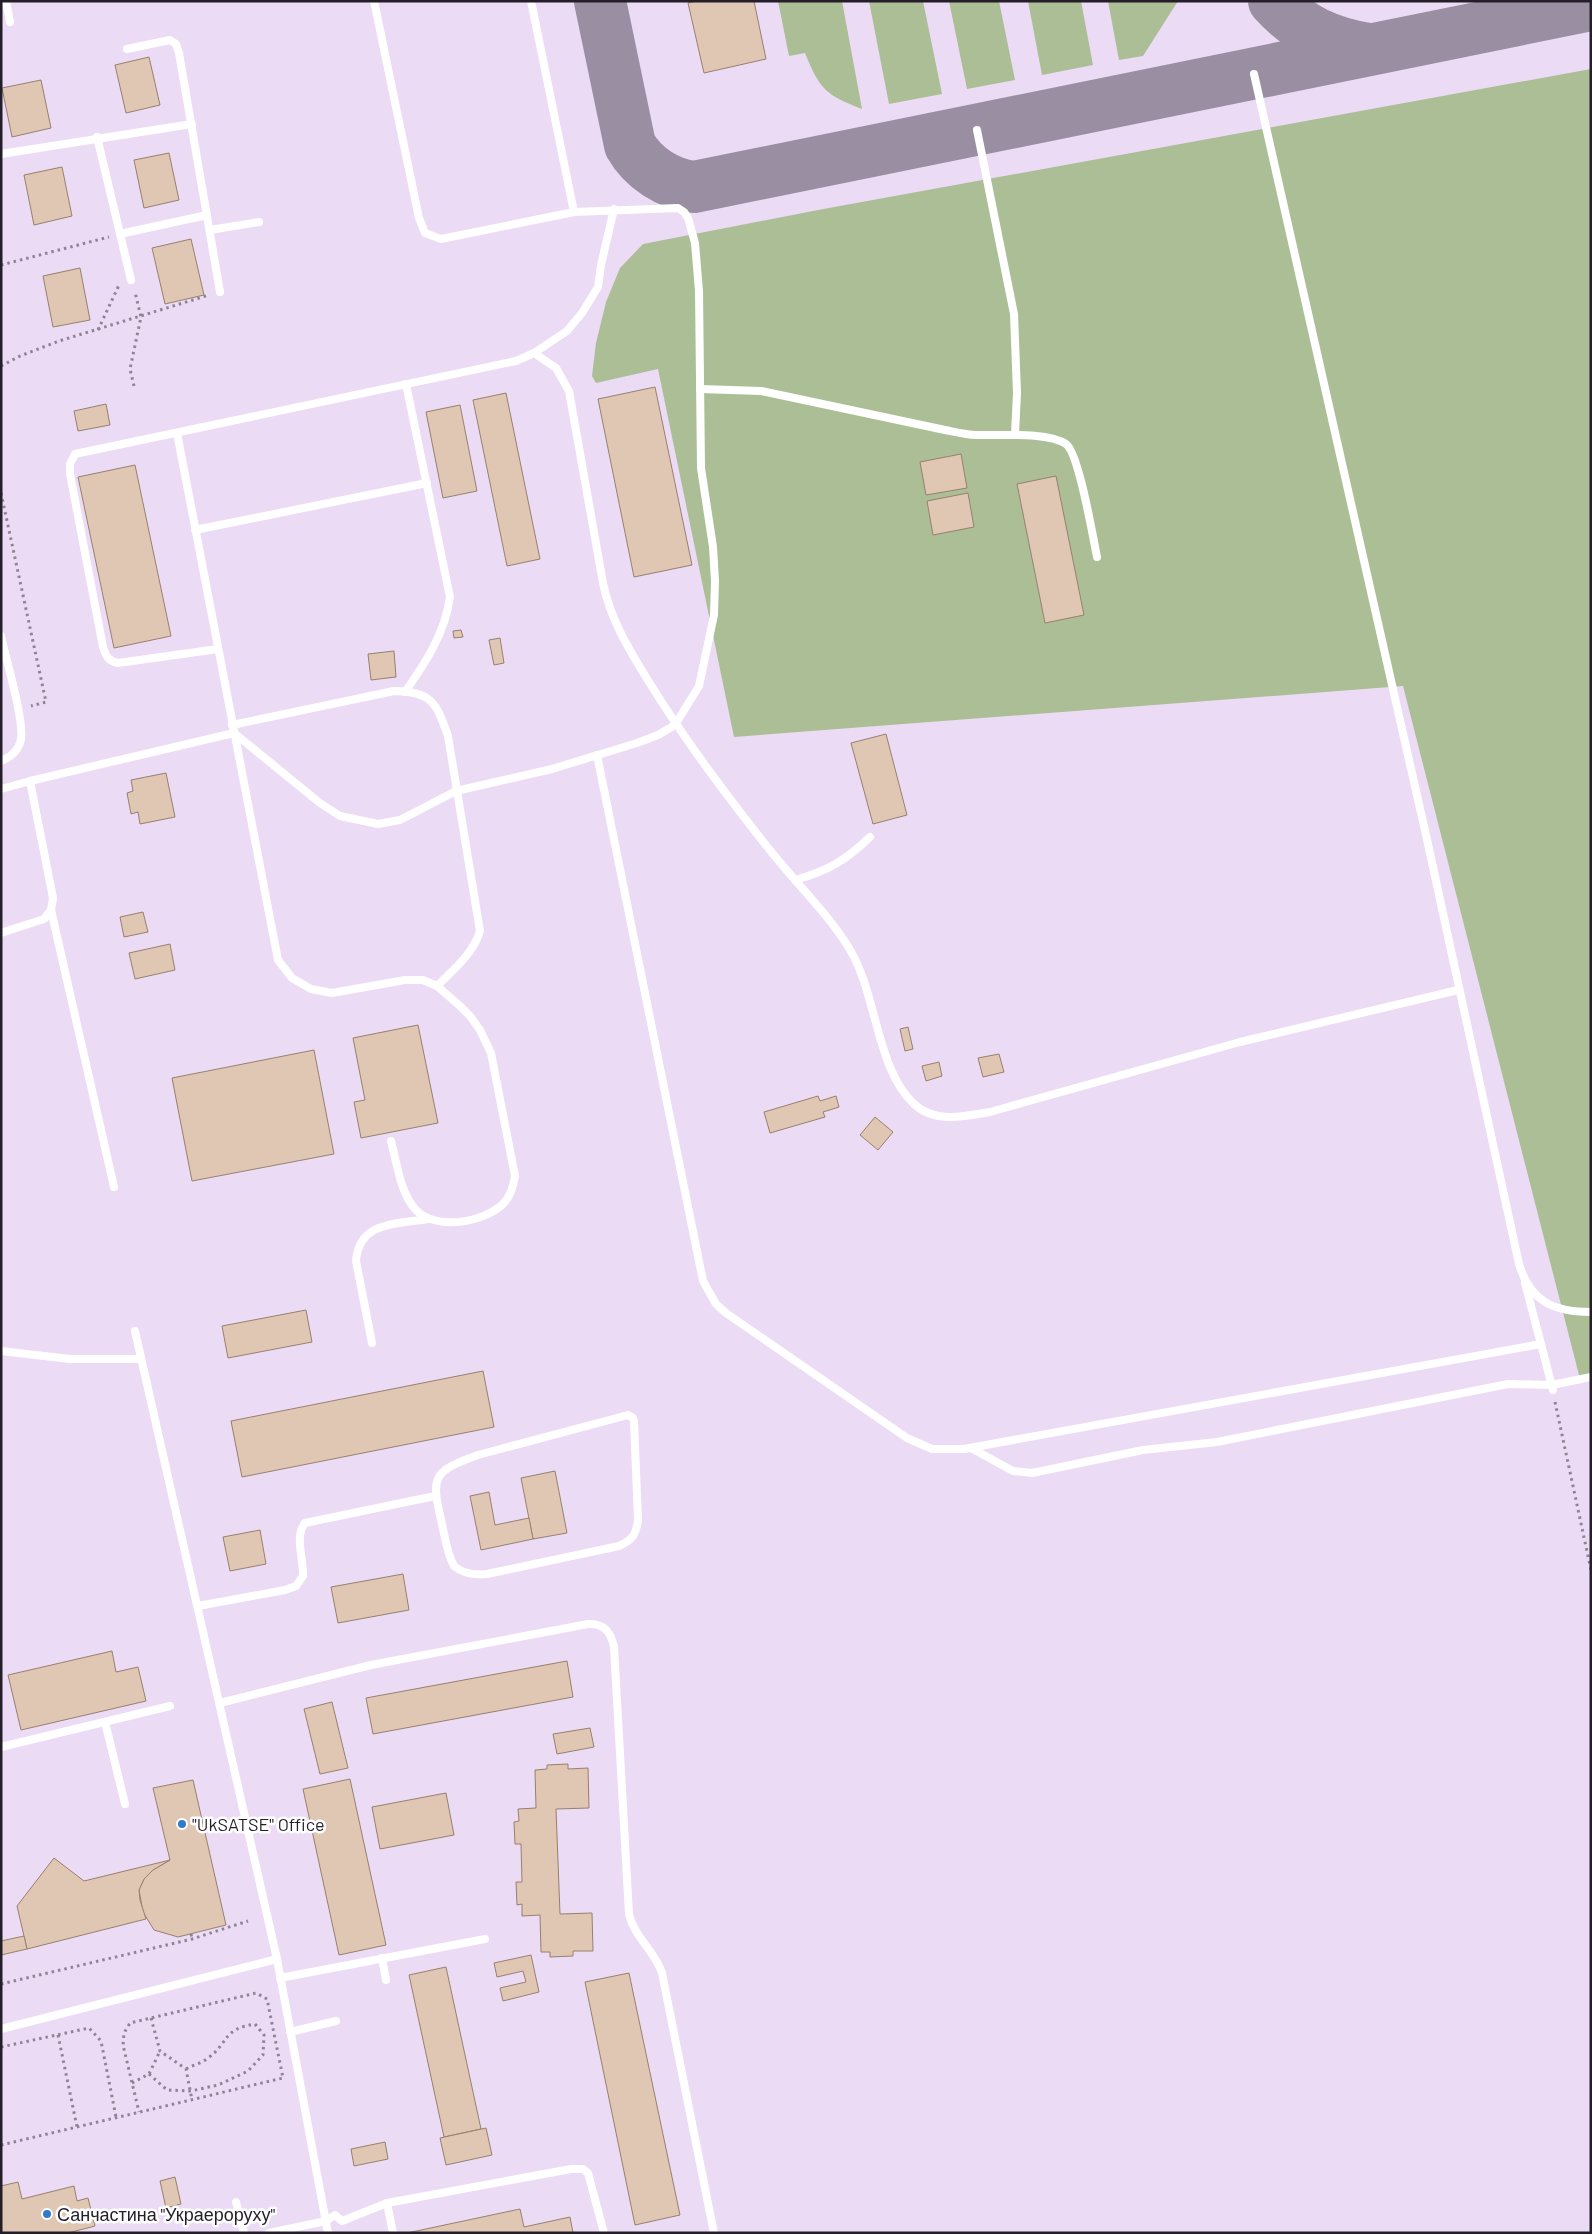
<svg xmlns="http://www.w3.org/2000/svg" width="1592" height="2234" font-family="Barlow,sans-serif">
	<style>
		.green { fill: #acbe96 }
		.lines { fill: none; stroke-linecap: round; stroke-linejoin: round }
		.taxiway { stroke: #9a8fa2; stroke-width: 52 }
		.building { fill: #e0c7b4; stroke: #97806e }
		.path { stroke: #8f8495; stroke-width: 3; stroke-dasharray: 2.5 4; stroke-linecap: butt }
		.service { stroke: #fff; stroke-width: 8 }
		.poi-dot { fill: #307acb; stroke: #fff; stroke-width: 2 }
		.labels { text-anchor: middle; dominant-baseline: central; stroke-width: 5; stroke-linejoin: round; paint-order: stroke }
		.poi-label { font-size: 18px; fill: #231e27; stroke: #fff; text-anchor: start }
	</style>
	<rect width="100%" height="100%" fill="#ebdbf4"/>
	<g class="green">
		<path d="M778,1H842L862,109C826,95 820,90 805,53L789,56Z"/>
		<polygon points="869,1 923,1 942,94 889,104"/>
		<polygon points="949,1 999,1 1015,80 967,89"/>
		<polygon points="1028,1 1081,1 1093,65 1042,75"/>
		<polygon points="1108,1 1178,1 1143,56 1119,60"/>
		<polygon points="1591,69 1591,1381 1581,1383 1403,686 734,737 658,369 596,383 592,376 596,343 606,302 620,268 643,244 818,210"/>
	</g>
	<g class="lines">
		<g class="taxiway">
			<path d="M600,1L630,145C643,168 668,184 694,187L1591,5"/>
			<path d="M1274,1C1300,30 1331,43 1368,49"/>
		</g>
	</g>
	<g class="building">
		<polygon points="696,1 754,1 766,59 704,73 688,3"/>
		<polygon points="149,57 160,105 126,113 115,65"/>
		<polygon points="41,80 51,128 12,137 2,88"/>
		<polygon points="169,153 179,200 144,208 134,160"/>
		<polygon points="62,167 72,216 34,225 24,175"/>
		<polygon points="191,239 204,295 165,304 152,248"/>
		<polygon points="80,268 90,320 53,327 43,276"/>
		<polygon points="655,387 692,565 634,577 598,399"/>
		<polygon points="506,393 540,559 507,566 473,400"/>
		<polygon points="106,404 110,425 78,431 74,411"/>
		<polygon points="460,405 477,491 443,498 426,412"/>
		<polygon points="961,454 967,488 926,495 920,462"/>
		<polygon points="135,465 171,636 114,648 78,477"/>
		<polygon points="1056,476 1084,615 1045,623 1017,484"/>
		<polygon points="968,493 974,527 933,535 927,501"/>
		<polygon points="461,630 463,637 454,638 453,631"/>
		<polygon points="500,638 504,663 494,665 489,640"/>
		<polygon points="394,651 396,677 371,680 368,654"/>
		<polygon points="886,734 907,815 873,824 851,743"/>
		<polygon points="166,773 175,817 140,824 138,812 131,814 127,793 133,791 131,780"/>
		<polygon points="143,912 148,932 124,937 120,917"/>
		<polygon points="170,944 175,970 135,979 129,953"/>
		<polygon points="418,1025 438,1123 361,1138 354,1102 365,1100 353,1038"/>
		<polygon points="908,1027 913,1049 905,1051 900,1029"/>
		<polygon points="314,1050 334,1154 192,1181 172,1078"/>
		<polygon points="999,1054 1004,1072 983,1077 978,1058"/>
		<polygon points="939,1062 942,1076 926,1081 922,1066"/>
		<polygon points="818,1096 820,1101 836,1096 839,1107 823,1112 825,1117 770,1133 764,1112"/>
		<polygon points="875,1117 893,1132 878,1150 860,1135"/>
		<polygon points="306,1310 312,1342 228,1358 222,1326"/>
		<polygon points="483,1371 494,1427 242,1477 231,1421"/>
		<polygon points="555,1471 567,1533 533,1539 521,1478"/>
		<polygon points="489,1492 495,1525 529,1518 533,1539 481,1550 470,1496"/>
		<polygon points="260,1530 266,1564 230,1571 223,1537"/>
		<polygon points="403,1574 409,1610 338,1623 331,1587"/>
		<polygon points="112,1651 116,1672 138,1667 146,1701 21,1730 8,1675"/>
		<polygon points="567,1661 573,1697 373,1734 366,1698"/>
		<polygon points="332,1702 348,1768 320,1774 304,1709"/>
		<polygon points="590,1728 594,1747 557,1754 553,1734"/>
		<polygon points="568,1764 568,1769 588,1768 589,1808 556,1809 560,1914 592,1913 593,1951 573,1951 573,1956 550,1957 550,1952 541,1952 540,1915 522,1916 522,1904 517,1905 516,1882 522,1882 521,1844 515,1844 514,1822 519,1821 518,1809 536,1808 535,1770 547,1769 547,1765"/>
		<polygon points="350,1779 386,1945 339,1955 303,1789"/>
		<polygon points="193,1780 226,1925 178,1937 154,1930 143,1912 139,1890 144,1879 153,1870 170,1860 153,1788"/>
		<polygon points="446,1793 454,1835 380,1849 372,1807"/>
		<polygon points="54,1858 84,1881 170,1860 153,1870 144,1879 139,1890 140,1900 146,1919 27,1949 17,1906"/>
		<polygon points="24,1936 27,1949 1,1955 1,1941"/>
		<polygon points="531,1955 539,1992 503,2001 500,1988 526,1982 523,1971 497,1977 494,1963"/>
		<polygon points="446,1967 481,2129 444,2137 409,1975"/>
		<polygon points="629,1973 680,2215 635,2225 585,1982"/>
		<polygon points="486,2128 492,2155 446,2165 440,2138"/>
		<polygon points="385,2142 388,2159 354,2166 351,2149"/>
		<polygon points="175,2177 181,2204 166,2208 160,2181"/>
		<polygon points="18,2182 22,2199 74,2186 77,2201 88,2198 95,2226 68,2233 1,2233 1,2186"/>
		<polygon points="520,2209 524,2227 570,2217 573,2233 407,2233"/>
	</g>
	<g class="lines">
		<g class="path">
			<polyline points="1,265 109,237"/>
			<polyline points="98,330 119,285"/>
			<polyline points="1,366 20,356 59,341 209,295"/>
			<polyline points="134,386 130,369 141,317 135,292"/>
			<polyline points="1,493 46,702 31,706"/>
			<polyline points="1555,1402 1591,1570"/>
			<polyline points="191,1934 192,1939"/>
			<polyline points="1,1984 192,1939 248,1921"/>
			<polyline points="151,2018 160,2051 186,2069 192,2100"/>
			<polyline points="58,2035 77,2127"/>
			<polyline points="1,2047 89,2028 101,2041 116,2117"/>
			<path d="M149,2074L167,2090L191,2091L218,2085L248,2071L263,2055L264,2035L255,2024C222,2029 229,2043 208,2058C202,2063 193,2065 186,2069"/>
			<polyline points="132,2083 149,2074 160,2051"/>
			<polyline points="1,2145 283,2078 267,1999 256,1993 130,2023 124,2033 123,2045 139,2112"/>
		</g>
		<g class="service">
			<polyline points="6,1 10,22"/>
			<polyline points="531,1 574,212"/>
			<polyline points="127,49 170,40 176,44 179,53 220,292"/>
			<path d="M1254,74L1428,844L1519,1264C1530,1301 1553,1312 1591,1312"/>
			<polyline points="977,130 1014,314 1017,393 1015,434"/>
			<polyline points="97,137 131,280"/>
			<polyline points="1,154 192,124"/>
			<polyline points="210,230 259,222"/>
			<polyline points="120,234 207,215"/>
			<path d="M534,353L556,368L569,391L603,583C610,619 630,651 649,682C686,742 729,799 773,854C798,885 828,914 849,948C877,993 876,1069 914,1104C935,1124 966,1116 990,1112L1240,1042L1458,990"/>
			<path d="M700,389L761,391L945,430C955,432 966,435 976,435C998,436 1047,431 1066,444C1079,453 1093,538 1097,557"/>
			<path d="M177,433L278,960L292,978L311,989L332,993L405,980H423L437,986L460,1006L470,1016L480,1030L491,1053L515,1176C513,1186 511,1196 503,1204C483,1223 435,1231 415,1209C400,1192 397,1163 391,1141"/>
			<polyline points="195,530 427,483"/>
			<path d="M1,636C6,659 24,719 21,739C19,750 11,757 1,761"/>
			<path d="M218,649L118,663C108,661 106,656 103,647L70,474V464L75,454L516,361L534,353L567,331L582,313L598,287L601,265L614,209"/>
			<path d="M405,692C426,662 445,633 450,597L406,384"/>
			<path d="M232,725L394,691C432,692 436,702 448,736L480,931C473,954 454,969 437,986"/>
			<polyline points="597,755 703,1281 716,1304 726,1313 907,1438 932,1449 964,1449 1541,1344"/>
			<polyline points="1,789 30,781 234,733 320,803 340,816 378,824 400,820 456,791 552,769 637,743 658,735 675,725 699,686 714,615 715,581 713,547 701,468 699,291 695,243 688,218 684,212 678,208 574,212 441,239 425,233 419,218 374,1"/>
			<path d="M795,880C828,871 846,860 870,837"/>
			<polyline points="51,910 114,1187"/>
			<polyline points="1,933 44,919 51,910 53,898 30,781"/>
			<polyline points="1525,1283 1553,1390"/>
			<polyline points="135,1331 277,1959 328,2233"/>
			<path d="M372,1343L356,1261C359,1221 397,1224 428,1219"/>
			<polyline points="1,1351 70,1359 141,1359"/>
			<path d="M628,1415L633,1418L634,1421L638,1520C636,1534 633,1540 619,1546L487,1574C474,1575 464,1574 454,1566C447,1554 445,1538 442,1524C431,1477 431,1472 478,1455Z"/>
			<polyline points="971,1448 1013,1471 1032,1473 1143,1450 1217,1442 1508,1384 1552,1385 1591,1377"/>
			<path d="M198,1606L285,1590L296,1586L303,1576C304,1560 294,1536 305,1523L435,1496"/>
			<path d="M220,1703L371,1665L588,1624C604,1623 611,1632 614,1647L629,1914C634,1937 655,1951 662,1973L714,2233"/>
			<polyline points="105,1722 125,1804"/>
			<polyline points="1,1747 170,1706"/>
			<polyline points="382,1958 386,1980"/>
			<polyline points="280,1978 485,1939"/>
			<polyline points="1,2029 277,1959"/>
			<polyline points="290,2032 336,2021"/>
			<polyline points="236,2202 244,2233"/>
			<polyline points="387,2203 393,2233"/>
			<polyline points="269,2233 326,2221 335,2215 342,2221 387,2203 571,2169 583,2169 588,2173 604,2233"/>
		</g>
	</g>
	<g class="poi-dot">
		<circle cx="182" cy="1824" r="5"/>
		<circle cx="47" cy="2214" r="5"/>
	</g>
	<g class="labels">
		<g class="poi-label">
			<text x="192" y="1824">"UkSATSE" Office</text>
			<text x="57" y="2214">Санчастина "Украероруху"</text>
		</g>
	</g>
	<rect width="1592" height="2234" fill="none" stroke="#231e27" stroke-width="5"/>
</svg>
